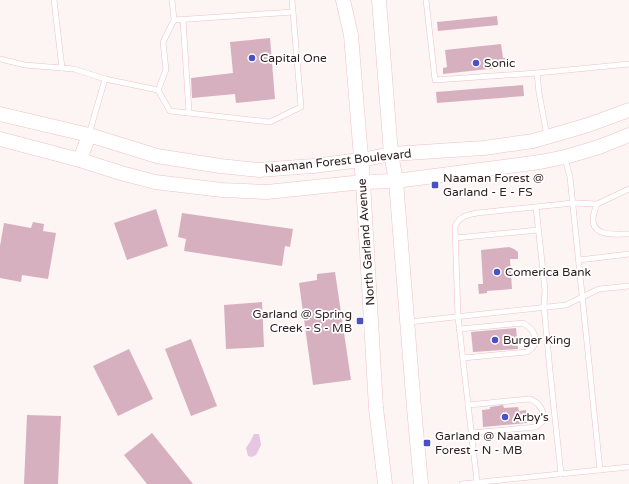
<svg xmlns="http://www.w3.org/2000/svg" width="629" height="484" font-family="'Varela Round',sans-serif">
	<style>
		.water { fill: #e6c6e0 }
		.building { fill: #d7b0c0 }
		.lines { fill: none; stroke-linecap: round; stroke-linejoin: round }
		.lane-casing { stroke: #edc2c6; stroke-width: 6 }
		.secondary-casing { stroke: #edc2c6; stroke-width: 15 }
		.lane { stroke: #fff; stroke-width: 5 }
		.secondary { stroke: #fff; stroke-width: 14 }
		.poi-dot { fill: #4b50c6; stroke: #fff; stroke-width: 1.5 }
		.labels { text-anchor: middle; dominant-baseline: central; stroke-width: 3.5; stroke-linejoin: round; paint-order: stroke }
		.poi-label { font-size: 12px; fill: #302022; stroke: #fff; text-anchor: start }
		.street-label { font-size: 12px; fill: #302022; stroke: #fff }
	</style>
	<rect width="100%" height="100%" fill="#fdf4f4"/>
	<polygon class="water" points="254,434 259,434 261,445 256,455 252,457 248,456 246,448 250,442"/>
	<g class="building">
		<polygon points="497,16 498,25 438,31 437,22"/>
		<polygon points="270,38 275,99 236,103 235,94 192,98 191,78 233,73 230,42"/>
		<polygon points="501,44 503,58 505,58 506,67 443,74 443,68 447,67 445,50"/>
		<polygon points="523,85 524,96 437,103 436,92"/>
		<polygon points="156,209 168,246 127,260 114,223"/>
		<polygon points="182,213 293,229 290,247 285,246 282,266 184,251 186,239 178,237"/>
		<polygon points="33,222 44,224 43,231 56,233 48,279 22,275 21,282 0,278 0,246 4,223 31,228"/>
		<polygon points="509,247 514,249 518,252 518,259 510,259 512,289 487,291 487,293 479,294 478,284 483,284 481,250"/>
		<polygon points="335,272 351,380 313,385 299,283 317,280 317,274"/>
		<polygon points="262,302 264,347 226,349 224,305"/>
		<polygon points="516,328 518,349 473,352 471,332"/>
		<polygon points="191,339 217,406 191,416 165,349"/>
		<polygon points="129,349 153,399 118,416 93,366"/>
		<polygon points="503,405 504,408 518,407 519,411 526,410 527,423 483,427 482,410 490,409 490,407"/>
		<polygon points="27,415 61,416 58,484 24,484"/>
		<polygon points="152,433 193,484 147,484 124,455"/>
	</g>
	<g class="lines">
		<defs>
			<g id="lane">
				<polyline points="172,0 174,20 163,42 166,70 158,90 170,111 270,122 301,107 292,0"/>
				<polyline points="426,0 435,80 537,73 629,64"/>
				<polyline points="174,20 293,12"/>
				<polyline points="183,20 189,113"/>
				<polyline points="0,59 25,65 62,68 54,0"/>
				<polyline points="62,68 74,69 105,79"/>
				<polyline points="537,73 539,93 547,136"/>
				<polyline points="89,134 105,79 158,90"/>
				<polyline points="565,158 570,177 600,470"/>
				<path d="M597,204C595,209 593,215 593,220C593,237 617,234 629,234"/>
				<polyline points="536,207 545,290 544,307 550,371 561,474"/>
				<polyline points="455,238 538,230"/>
				<polyline points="579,260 629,254"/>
				<polyline points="409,322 566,305 599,289 629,286"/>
				<path d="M459,329L523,323C535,330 542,343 527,352L463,358"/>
				<path d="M468,405L529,399C537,401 542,408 544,416L543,421L536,427L471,433"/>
				<path d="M477,482L458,317L455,226C460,216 467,215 477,213L573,203L597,204L629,189"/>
				<polyline points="462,484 629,467"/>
			</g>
			<g id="secondary">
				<polyline points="343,0 351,35 363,182 376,408 385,484"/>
				<polyline points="379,0 391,154 396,181 414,408 421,484"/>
				<polyline points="0,114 89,135 157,156 220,166 259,170 313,166 361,160 391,154 484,148 533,141 588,125 629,110"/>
				<polyline points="0,139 80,160 121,173 155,182 222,190 267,192 363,182 396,181 540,162 565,157 599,147 629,135"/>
				<polyline points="80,160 89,135"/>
			</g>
		</defs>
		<use href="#lane" class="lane-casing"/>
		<use href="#secondary" class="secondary-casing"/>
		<use href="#lane" class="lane"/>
		<use href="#secondary" class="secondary"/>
	</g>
	<g class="poi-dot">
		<circle cx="252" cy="58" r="4"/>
		<circle cx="476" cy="63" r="4"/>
		<rect x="431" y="181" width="8" height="8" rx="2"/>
		<circle cx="497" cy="272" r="4"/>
		<rect x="356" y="317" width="8" height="8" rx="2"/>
		<circle cx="495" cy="340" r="4"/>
		<circle cx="505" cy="417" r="4"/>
		<rect x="423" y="439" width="8" height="8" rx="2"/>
	</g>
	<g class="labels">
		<g class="poi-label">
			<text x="260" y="58">Capital One</text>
			<text x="484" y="63">Sonic</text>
			<text x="443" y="178">Naaman Forest @<tspan x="443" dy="14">Garland - E - FS</tspan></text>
			<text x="505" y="272">Comerica Bank</text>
			<text x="352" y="314" text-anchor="end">Garland @ Spring<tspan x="352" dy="14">Creek - S - MB</tspan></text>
			<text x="503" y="340">Burger King</text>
			<text x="513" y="417">Arby's</text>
			<text x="435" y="436">Garland @ Naaman<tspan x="435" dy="14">Forest - N - MB</tspan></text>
		</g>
		<g class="street-label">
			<text transform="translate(338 161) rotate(-6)">Naaman Forest Boulevard</text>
			<text transform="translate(366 242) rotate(-94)">North Garland Avenue</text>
		</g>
	</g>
</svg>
